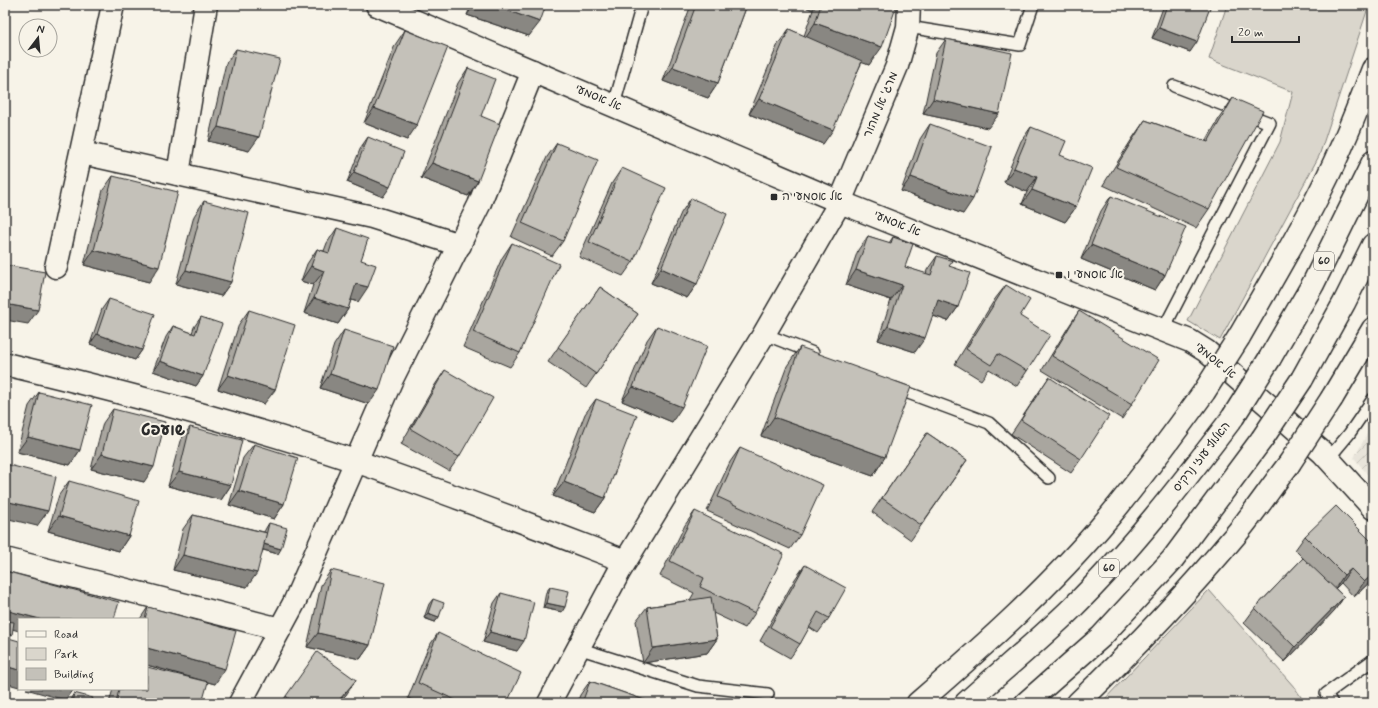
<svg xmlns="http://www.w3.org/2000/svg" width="1378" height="708" font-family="Mynerve,'Playpen Sans Hebrew',sans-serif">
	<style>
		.industrial { fill: url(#industrial-furrows) }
		.green { fill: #dad6cc; stroke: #82807c }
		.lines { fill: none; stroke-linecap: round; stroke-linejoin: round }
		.lane-casing { stroke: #2b2b2b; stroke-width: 14 }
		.street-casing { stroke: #2b2b2b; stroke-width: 25 }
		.secondary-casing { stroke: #2b2b2b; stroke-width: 25 }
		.highway-casing { stroke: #2b2b2b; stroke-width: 25 }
		.lane { stroke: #f7f3e8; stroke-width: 11 }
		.street { stroke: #f7f3e8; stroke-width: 22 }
		.secondary { stroke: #f7f3e8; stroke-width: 22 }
		.highway { stroke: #f7f3e8; stroke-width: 22 }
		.highway-bridge-casing { stroke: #2b2b2b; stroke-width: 25; stroke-linecap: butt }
		.highway-bridge { stroke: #f7f3e8; stroke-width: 22 }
		.wall { fill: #a9a69f; stroke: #2b2b2b }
		.shaded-wall { fill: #898782; stroke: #2b2b2b }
		.building { fill: #c4c1b9; stroke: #2b2b2b }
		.poi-dot { fill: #2b2b2b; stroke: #f7f3e8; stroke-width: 1.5 }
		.labels { text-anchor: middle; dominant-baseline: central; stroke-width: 4; stroke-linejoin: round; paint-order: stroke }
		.shield { fill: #f7f3e8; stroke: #686764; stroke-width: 1 }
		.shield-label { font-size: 11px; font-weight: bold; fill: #2b2b2b }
		.street-label { font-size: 12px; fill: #2b2b2b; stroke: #f7f3e8 }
		.poi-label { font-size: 12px; fill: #2b2b2b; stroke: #f7f3e8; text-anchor: start }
		.district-label { font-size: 16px; font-weight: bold; fill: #2b2b2b; stroke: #f7f3e8 }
	</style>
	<defs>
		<pattern id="industrial-furrows" width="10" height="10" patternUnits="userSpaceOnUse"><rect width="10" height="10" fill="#e8e4da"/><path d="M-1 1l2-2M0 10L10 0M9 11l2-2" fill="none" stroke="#c7c4bb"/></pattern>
	</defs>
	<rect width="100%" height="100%" fill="#f7f3e8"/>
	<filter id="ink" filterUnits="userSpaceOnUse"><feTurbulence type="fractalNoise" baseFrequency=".025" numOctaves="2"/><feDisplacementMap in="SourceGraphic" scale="8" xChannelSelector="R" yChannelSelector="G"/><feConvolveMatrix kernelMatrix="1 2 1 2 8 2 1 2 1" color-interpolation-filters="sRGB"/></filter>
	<g filter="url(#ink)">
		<polygon class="industrial" points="1373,423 1373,481 1354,458"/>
		<g class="green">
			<polygon points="1227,5 1369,5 1319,156 1220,340 1188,321 1280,142 1293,92 1209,59"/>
			<polygon points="1209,590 1295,688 1305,703 1101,703"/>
		</g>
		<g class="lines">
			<defs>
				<g id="lane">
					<polyline points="908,27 1020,45 1033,5"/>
					<polyline points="614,105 642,5"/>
					<polyline points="1163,330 1270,123 1174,86"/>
					<polyline points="764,334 813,353"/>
					<polyline points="895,388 989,423 1049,478"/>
					<polyline points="1328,459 1349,434 1373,399"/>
					<polyline points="578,648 698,686 768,694"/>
					<polyline points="1332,703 1326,694 1373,660"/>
				</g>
				<g id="street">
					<polyline points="82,153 372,217 460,245"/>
					<polyline points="178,174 206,5"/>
					<polyline points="56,267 113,5"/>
					<path d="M5,364C123,392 240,423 355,461C446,492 536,527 625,561"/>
					<polyline points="5,559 280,629"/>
					<polyline points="240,703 294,603 391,381 479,205 533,71"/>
					<polyline points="549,703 619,572 764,334 840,202 897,66 908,27 909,5"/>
				</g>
				<polyline id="secondary" points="377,5 840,202 1190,341 1206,351 1323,453 1373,508"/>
				<g id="highway">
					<path d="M1239,337C1267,288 1296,240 1321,190C1341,151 1357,110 1373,69"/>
					<polyline points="1270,358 1313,284 1373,162"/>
					<polyline points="1302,379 1344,303 1373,245"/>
					<polyline points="1332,398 1373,329"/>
					<path d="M918,703C985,645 1052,585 1109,517C1142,477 1173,435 1204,392"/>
					<path d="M966,703C1000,672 1037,642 1070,610C1130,551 1182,484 1233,417"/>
					<polyline points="1026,703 1101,637 1172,560 1262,439"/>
					<path d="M1078,703C1134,649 1188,592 1238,532C1256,510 1272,486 1289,464"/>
				</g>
			</defs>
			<use href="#lane" class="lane-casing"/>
			<use href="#street" class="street-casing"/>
			<use href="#secondary" class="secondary-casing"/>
			<use href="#highway" class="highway-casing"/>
			<use href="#lane" class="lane"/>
			<use href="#street" class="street"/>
			<use href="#secondary" class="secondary"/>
			<use href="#highway" class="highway"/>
			<defs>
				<g id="highway-bridge">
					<polyline points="1204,392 1239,337"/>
					<polyline points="1233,417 1270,358"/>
					<polyline points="1262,439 1302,379"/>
					<polyline points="1289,464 1332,398"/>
				</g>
			</defs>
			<use href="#highway-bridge" class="highway-bridge-casing"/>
			<use href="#highway-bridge" class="highway-bridge"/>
		</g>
		<g class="wall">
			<polygon points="471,5 546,5 529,36 467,15"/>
			<polygon points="691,5 747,5 718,83 708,98 663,81"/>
			<polygon points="800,5 897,5 869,65 862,62 823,144 749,114 778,44 789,29 804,36 813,10"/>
			<polygon points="1164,5 1211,5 1190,52 1152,38"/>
			<polygon points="405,30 407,140 364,123 395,45"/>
			<polygon points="946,39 988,128 923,114 936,53"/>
			<polygon points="236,49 249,151 208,141 226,63"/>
			<polygon points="468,68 481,116 478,181 468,196 421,178 458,83"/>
			<polygon points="1233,98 1209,209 1196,228 1103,185 1132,139 1145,120 1206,141 1220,117"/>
			<polygon points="930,124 963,214 901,191 920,139"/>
			<polygon points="1031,127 1060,155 1076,207 1065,222 1022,204 1027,192 1004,182 1021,141"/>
			<polygon points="368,137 383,197 347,182 361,147"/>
			<polygon points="557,143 563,241 552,256 511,237 547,157"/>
			<polygon points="622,168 633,262 623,276 579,257 612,183"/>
			<polygon points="113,176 149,282 84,265 103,190"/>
			<polygon points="1111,196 1165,275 1155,290 1081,259 1101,211"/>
			<polygon points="691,198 697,284 687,298 651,283 681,213"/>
			<polygon points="204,201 231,282 221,296 176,284 194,216"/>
			<polygon points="337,228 361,260 358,302 351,300 348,309 338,324 304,313 313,285 301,281 307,264 317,249 324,251 327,243"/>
			<polygon points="868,236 889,243 893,237 905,267 926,274 927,270 937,256 950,266 958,307 948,321 933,316 915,352 878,340 891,300 846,285 858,250"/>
			<polygon points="512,243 520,353 510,367 463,347 502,258"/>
			<polygon points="1006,285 1020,316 1027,371 1017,386 989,369 981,380 955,364 995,299"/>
			<polygon points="600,287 638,314 586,388 548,362"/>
			<polygon points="109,299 142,350 135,360 90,344 102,309"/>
			<polygon points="249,310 264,404 218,389 239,324"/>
			<polygon points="1079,311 1132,404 1122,419 1042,370 1069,326"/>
			<polygon points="201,317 203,376 196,386 153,371 166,337 173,326 192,333 194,327"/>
			<polygon points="657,326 672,422 622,401 647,340"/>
			<polygon points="344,330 369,404 320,388 334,345"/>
			<polygon points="800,347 885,457 873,476 761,436 787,366"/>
			<polygon points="445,370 459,457 449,471 401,444 435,385"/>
			<polygon points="1049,377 1081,459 1071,473 1011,434"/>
			<polygon points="39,392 80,450 70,465 17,452 29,406"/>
			<polygon points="596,399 605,498 595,512 553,496 585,414"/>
			<polygon points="113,409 144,482 91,469 103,423"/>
			<polygon points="190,427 231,485 221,500 168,486 180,441"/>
			<polygon points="927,433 967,460 911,540 872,512"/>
			<polygon points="254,444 284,504 274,519 229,505 243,458"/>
			<polygon points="740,448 800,535 790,549 707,511 730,462"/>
			<polygon points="69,481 129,536 119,551 48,531 59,495"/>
			<polygon points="695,511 755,613 745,628 713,613 717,639 707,653 643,663 636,621 647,607 690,600 694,593 660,576 685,525"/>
			<polygon points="193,515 264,532 266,528 269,523 278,554 263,550 247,587 173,570 183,529"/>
			<polygon points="1305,536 1373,543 1373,579 1354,597 1341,583 1335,588 1344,597 1334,611 1285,662 1244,623 1255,608 1303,558 1295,550"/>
			<polygon points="805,565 829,618 818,633 809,627 800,644 790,658 760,641 795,579"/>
			<polygon points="331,570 370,645 360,659 307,647 321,585"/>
			<polygon points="550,587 562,612 543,608 546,592"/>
			<polygon points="501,593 517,651 483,642 494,603"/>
			<polygon points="433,599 439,617 435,622 424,618 429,604"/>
			<polygon points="148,607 215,684 147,665 147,619 140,619"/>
			<polygon points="438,633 507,703 419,703 408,698 428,648"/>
			<polygon points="356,680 341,700 347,703 282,703 286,696"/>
			<polygon points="590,681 653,703 577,703 580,695"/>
			<polygon points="113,689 147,689 202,703 109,703"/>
			<polygon points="74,693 91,703 69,703 71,698"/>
		</g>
		<g class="shaded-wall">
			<polygon points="474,5 492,5 540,22 529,36 467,15"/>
			<polygon points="800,5 816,5 813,10"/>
			<polygon points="815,23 882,47 869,65 802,42"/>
			<polygon points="1159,28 1197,42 1190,52 1152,38"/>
			<polygon points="673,67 718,83 708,98 663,81"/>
			<polygon points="759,99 833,130 823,144 749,114"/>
			<polygon points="933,99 999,114 988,128 923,114"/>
			<polygon points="374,108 417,125 407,140 364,123"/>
			<polygon points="218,127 259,137 249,151 208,141"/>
			<polygon points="432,163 478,181 468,196 421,178"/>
			<polygon points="1014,168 1037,177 1027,192 1004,182"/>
			<polygon points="354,172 390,187 383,197 347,182"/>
			<polygon points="911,177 973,199 963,214 901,191"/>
			<polygon points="1032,190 1076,207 1065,222 1022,204"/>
			<polygon points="1091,245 1165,275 1155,290 1081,259"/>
			<polygon points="94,250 159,267 149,282 84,265"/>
			<polygon points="311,266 324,271 313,285 301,281"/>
			<polygon points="661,268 697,284 687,298 651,283"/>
			<polygon points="186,270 231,282 221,296 176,284"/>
			<polygon points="856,270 902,285 891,300 846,285"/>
			<polygon points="356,284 368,287 358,302 346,298"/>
			<polygon points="314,298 348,309 338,324 304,313"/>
			<polygon points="938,300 958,307 948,321 928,314"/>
			<polygon points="5,304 38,310 28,324 5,320"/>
			<polygon points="888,326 925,338 915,352 878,340"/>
			<polygon points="97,334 142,350 135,360 90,344"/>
			<polygon points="160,361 203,376 196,386 153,371"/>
			<polygon points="330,374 379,390 369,404 320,388"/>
			<polygon points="228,375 275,390 264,404 218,389"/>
			<polygon points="633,387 682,407 672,422 622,401"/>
			<polygon points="774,417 885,457 873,476 761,436"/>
			<polygon points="28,437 80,450 70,465 17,452"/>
			<polygon points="102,454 154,467 144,482 91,469"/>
			<polygon points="179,472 231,485 221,500 168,486"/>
			<polygon points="564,482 605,498 595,512 553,496"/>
			<polygon points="239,491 284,504 274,519 229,505"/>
			<polygon points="5,501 48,511 37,526 5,518"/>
			<polygon points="59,516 129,536 119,551 48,531"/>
			<polygon points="263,544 281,549 278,554 260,549"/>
			<polygon points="183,555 257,573 247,587 173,570"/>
			<polygon points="1351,569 1341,583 1334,590 1344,575"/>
			<polygon points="1373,574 1373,579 1354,597 1364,582"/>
			<polygon points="1344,597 1334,611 1285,662 1295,647"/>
			<polygon points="546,603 565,607 562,612 543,608"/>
			<polygon points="5,610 40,619 19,619 19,631 5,627"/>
			<polygon points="428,613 439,617 435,622 424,618"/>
			<polygon points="490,632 524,641 517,651 483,642"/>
			<polygon points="318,633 370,645 360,659 307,647"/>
			<polygon points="5,634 12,635 5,644"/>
			<polygon points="717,639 707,653 643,663 653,648"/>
			<polygon points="147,648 225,669 215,684 147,665"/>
			<polygon points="5,666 19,670 19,687 5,683"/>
			<polygon points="356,680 346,695 338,703 340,699"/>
			<polygon points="26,689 73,689 65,700"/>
		</g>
		<g class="building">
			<polygon points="492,5 546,5 540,22"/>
			<polygon points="696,5 747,5 718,83 673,67"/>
			<polygon points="821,5 897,5 882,47 815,23"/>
			<polygon points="1167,5 1211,5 1197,42 1159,28"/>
			<polygon points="789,29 862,61 833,130 759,99"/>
			<polygon points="405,30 448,47 417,125 374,108"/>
			<polygon points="946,39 1012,53 999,114 933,99"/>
			<polygon points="236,49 280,59 259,137 218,127"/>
			<polygon points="468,68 495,79 481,116 500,124 478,181 432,163"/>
			<polygon points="1233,98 1263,111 1209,209 1116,167 1145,120 1208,142"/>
			<polygon points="930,124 992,147 973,199 911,177"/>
			<polygon points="1031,127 1066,141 1060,155 1092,168 1076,207 1032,190 1037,177 1014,168"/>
			<polygon points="368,137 404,152 390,187 354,172"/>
			<polygon points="557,143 598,160 563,241 522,223"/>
			<polygon points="622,168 666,188 633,262 589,242"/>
			<polygon points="113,176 178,192 159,267 94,250"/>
			<polygon points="1111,196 1186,227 1165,275 1091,245"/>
			<polygon points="691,198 727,214 697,284 661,268"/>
			<polygon points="204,201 249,213 231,282 186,270"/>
			<polygon points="337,228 368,239 361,260 376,265 368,287 356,284 348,309 314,298 324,271 311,266 317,249 329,253"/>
			<polygon points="868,236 891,243 893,237 913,244 905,267 931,275 937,256 953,261 949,266 970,273 958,307 938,300 925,338 888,326 902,285 856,270"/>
			<polygon points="512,243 559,264 520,353 473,332"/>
			<polygon points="5,265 45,272 38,310 5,304"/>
			<polygon points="1006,285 1030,300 1020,316 1050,335 1027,371 998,354 991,365 966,349"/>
			<polygon points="600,287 638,314 596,374 558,347"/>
			<polygon points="109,299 155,314 142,350 97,334"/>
			<polygon points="249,310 295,325 275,390 228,375"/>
			<polygon points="1079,311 1159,360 1132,404 1052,356"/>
			<polygon points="201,317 222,324 203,376 160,361 173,326 195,334"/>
			<polygon points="657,326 707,346 682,407 633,387"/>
			<polygon points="344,330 393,346 379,390 330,374"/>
			<polygon points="800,347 911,387 885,457 774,417"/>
			<polygon points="445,370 493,398 459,457 411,429"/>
			<polygon points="1049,377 1109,416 1081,459 1021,420"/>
			<polygon points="5,392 9,393 5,411"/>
			<polygon points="39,392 92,405 80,450 28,437"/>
			<polygon points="596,399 637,415 605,498 564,482"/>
			<polygon points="113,409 165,422 154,467 102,454"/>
			<polygon points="190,427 242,440 231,485 179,472"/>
			<polygon points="927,433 967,460 921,525 882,498"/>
			<polygon points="254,444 298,458 284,504 239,491"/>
			<polygon points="740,448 823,485 800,535 718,497"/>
			<polygon points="5,464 56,477 48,511 5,501"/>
			<polygon points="69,481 139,501 129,536 59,516"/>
			<polygon points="1336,506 1373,543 1373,574 1364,582 1351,569 1344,575 1305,536"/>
			<polygon points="695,511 784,554 755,613 700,587 704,578 670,561"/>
			<polygon points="193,515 267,533 257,573 183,555"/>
			<polygon points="269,523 287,528 281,549 264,544"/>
			<polygon points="1303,558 1344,597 1295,647 1255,608"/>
			<polygon points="805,565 846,588 829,618 818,612 800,644 770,627"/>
			<polygon points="331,570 385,583 370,645 318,633"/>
			<polygon points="5,571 119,602 114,619 40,619 5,610"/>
			<polygon points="550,587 569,591 565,607 546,603"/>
			<polygon points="501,593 534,602 524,641 490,632"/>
			<polygon points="711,597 717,639 653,648 647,607"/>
			<polygon points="433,599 444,603 439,617 428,613"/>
			<polygon points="148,607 236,631 225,669 147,648 147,619 145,619"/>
			<polygon points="5,621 14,622 12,635 5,634"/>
			<polygon points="438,633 521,673 507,703 462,703 418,683"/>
			<polygon points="5,637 19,641 19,670 5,666"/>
			<polygon points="317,652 356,680 340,699 347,703 294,703 286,696"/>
			<polygon points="147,667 208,682 202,703 116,703 119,689 147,689"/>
			<polygon points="590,681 653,703 582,703"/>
			<polygon points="74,693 93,698 91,703 72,703"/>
		</g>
	</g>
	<g class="poi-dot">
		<rect x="770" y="193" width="8" height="8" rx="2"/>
		<rect x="1055" y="271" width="8" height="8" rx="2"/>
	</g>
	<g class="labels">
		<g class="shield">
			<rect x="1314" y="252" width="20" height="18" rx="3"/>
			<rect x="1099" y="559" width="20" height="18" rx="3"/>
		</g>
		<g class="shield-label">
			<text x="1324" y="261">60</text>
			<text x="1109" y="568">60</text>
		</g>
		<g class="street-label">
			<text transform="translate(598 98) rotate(23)">אל אסמעי</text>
			<text transform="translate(881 105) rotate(-67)">מרג' אל מהור</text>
			<text transform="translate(897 224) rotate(22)">אל אסמעי</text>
			<text transform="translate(1215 361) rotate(39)">אל אסמעי</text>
			<text transform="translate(1202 457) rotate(-52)">האלוף עוזי נרקיס</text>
		</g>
		<g class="poi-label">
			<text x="782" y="197">אל אסמעי ה</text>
			<text x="1067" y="275">אל אסמעי ו</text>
		</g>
		<g class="district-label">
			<text x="163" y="430">שועפט</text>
		</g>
	</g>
	<rect width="1378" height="708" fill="none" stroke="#f7f3e8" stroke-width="20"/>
	<rect x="10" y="10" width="1358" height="688" fill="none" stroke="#2b2b2b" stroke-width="1.5" filter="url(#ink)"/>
	<rect x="18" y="618" width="130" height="72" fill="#f7f3e8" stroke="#a5a39c"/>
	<rect x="26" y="631" width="20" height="6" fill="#f7f3e8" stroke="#a5a39c"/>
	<text x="54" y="638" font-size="12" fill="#2b2b2b">Road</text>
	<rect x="26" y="648" width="20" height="12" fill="#dad6cc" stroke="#a5a39c"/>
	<text x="54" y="658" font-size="12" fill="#2b2b2b">Park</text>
	<rect x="26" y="668" width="20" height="12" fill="#c4c1b9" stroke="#a5a39c"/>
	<text x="54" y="678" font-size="12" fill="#2b2b2b">Building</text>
	<g transform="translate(38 38) rotate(16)"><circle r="19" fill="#f7f3e8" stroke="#a5a39c"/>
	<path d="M0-3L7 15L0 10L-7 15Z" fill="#2b2b2b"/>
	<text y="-6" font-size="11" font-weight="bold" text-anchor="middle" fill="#2b2b2b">N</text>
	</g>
	<path d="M1232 36v6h67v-6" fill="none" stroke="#2b2b2b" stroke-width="2"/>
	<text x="1238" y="36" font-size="12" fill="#2b2b2b" stroke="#f7f3e8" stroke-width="3" paint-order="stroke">20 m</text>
</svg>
